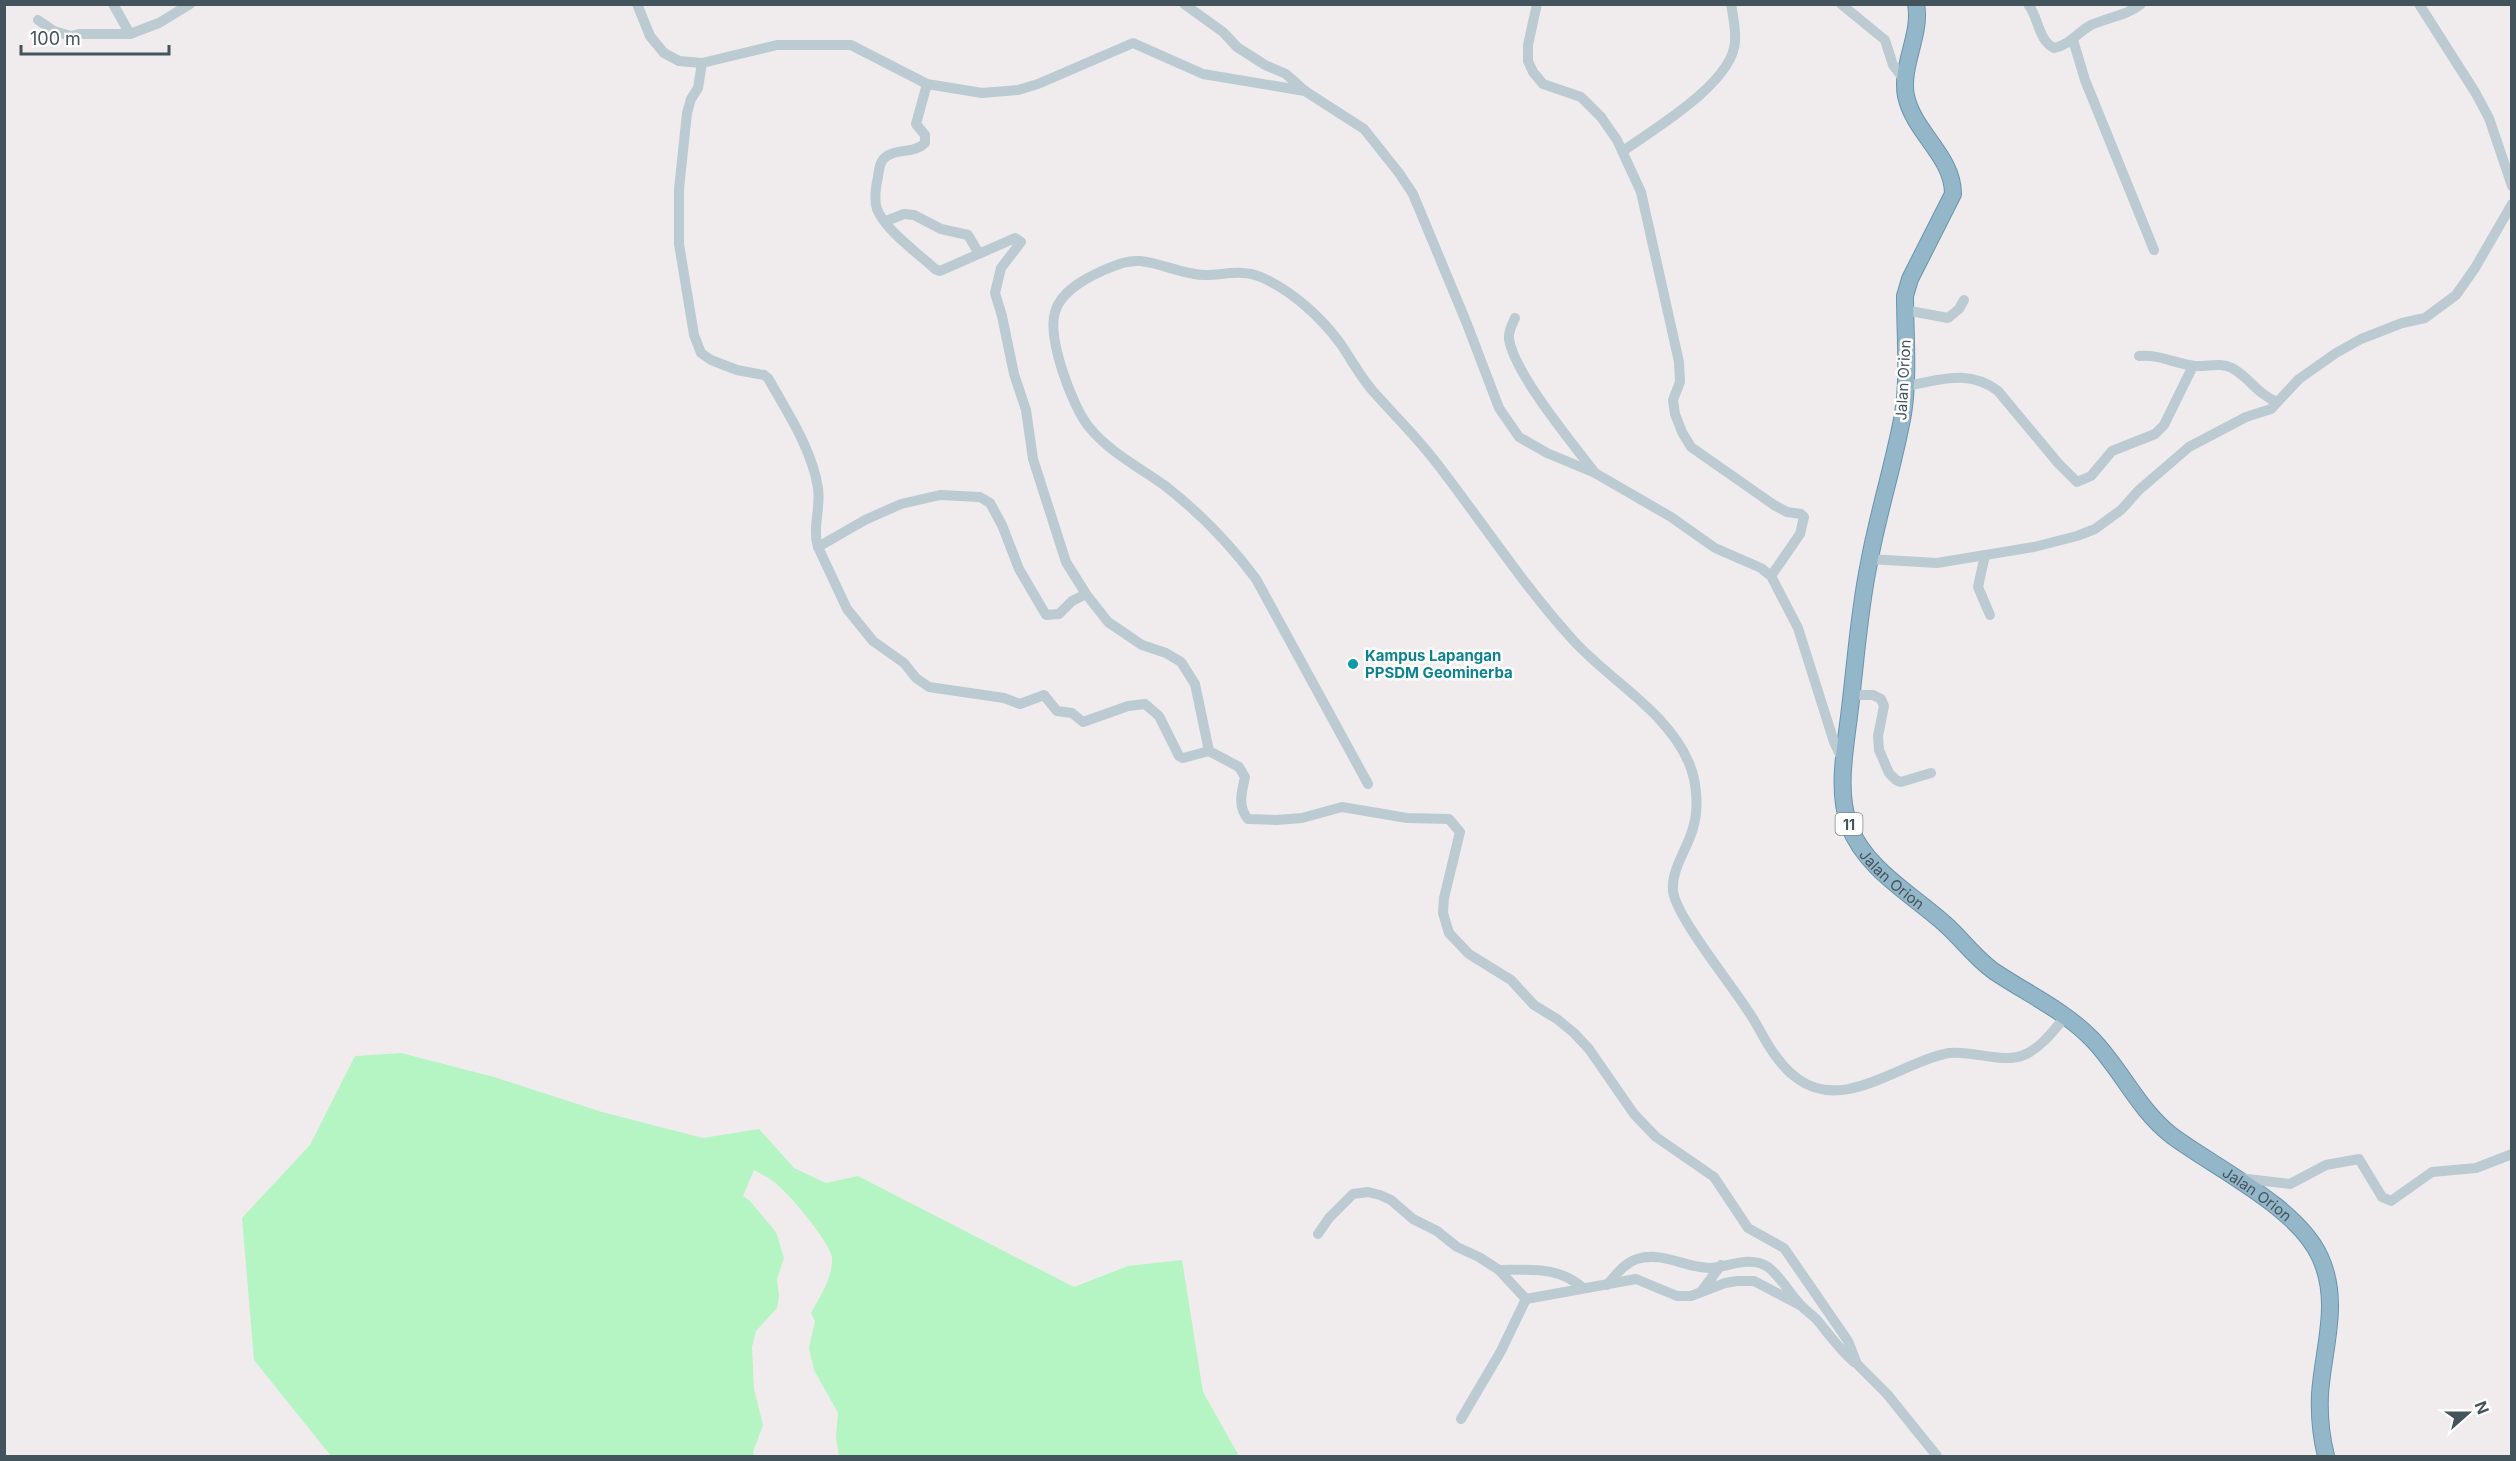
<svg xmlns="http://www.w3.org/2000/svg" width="2516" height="1461" font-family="Inter,sans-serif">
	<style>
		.green { fill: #b5f4c3 }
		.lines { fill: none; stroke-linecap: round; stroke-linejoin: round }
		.trunk-casing { stroke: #6994ae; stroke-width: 18 }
		.minor { stroke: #bbcbd1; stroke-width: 10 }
		.trunk { stroke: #94b6c9; stroke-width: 16 }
		.culture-dot { fill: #0f9aa8; stroke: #fff; stroke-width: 2 }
		.labels { text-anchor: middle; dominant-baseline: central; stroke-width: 5; stroke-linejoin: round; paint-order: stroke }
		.shield { fill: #fff; stroke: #7b878d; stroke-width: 1.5 }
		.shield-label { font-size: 14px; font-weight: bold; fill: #43545c }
		.street-label { font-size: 15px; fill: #43545c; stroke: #fff }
		.culture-label { font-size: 15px; font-weight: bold; fill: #0d838f; stroke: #fff; text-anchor: start }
	</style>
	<rect width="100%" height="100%" fill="#f0eced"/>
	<path class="green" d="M401,1053L494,1077L602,1112L703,1138L759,1129L794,1168L826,1183L858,1176L1074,1287L1128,1266L1182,1260L1203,1392L1239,1456H839L836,1438L838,1413L814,1370L809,1348L815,1321L811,1313C820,1296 833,1278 832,1258C832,1244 786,1190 774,1182C768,1177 761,1174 754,1170L743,1196L749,1200L776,1232L784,1258L777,1279L779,1296L777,1308L756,1331L752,1347L754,1389L763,1425L753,1452L754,1456H331L254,1360L242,1218L310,1145L355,1056Z"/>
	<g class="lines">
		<defs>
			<g id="trunk">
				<path id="s1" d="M1916,4C1922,34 1900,66 1906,96C1914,133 1953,156 1953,194L1910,279L1905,296C1905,334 1909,376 1903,414C1894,464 1878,513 1869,563C1859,611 1856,659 1850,708C1846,745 1836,789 1849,825C1864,868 1913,895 1945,924C1962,939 1976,959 1995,972C2028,994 2065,1011 2092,1039C2122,1070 2137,1108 2171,1135C2215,1168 2298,1207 2320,1257C2341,1302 2323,1348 2320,1394C2319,1416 2321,1436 2326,1456"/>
			</g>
		</defs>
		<use href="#trunk" class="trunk-casing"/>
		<g class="minor">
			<polyline points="113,4 130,34"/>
			<polyline points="637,4 650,36 664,53 679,61 702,63 777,45 851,45 927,84 982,93 1018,90 1038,84 1133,43 1203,74 1305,91 1364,129 1399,173 1413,194 1467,324 1499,408 1519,437 1547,453 1595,473 1671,517 1715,548 1761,568 1771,576 1798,628 1834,742 1843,761"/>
			<polyline points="1184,4 1223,32 1237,47 1265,65 1286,74 1305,91"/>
			<polyline points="1537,4 1528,45 1528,61 1533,72 1543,84 1581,97 1601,117 1617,140 1641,192 1679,362 1680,382 1673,400 1675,414 1682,432 1691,447 1774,505 1787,512 1801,514 1804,517 1800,534 1771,576"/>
			<polyline points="1841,4 1885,40 1893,65 1905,81"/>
			<path d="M2028,4C2039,18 2038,40 2054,48C2070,45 2078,32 2091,25C2108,17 2126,16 2141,4"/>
			<polyline points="2419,4 2475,92 2489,118 2512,186"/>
			<polyline points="38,20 54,31 71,36 79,34 130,34 159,23 190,4"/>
			<polyline points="2073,40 2085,80 2154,250"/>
			<path d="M702,63L698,88L691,99L687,113L679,189V244L694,335L701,353L711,360L737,370L764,375L768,378C787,412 812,449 818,488C821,508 812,528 818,547L847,609L873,641L904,663L916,678L929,687L1004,698L1020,704L1044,695L1057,711L1072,713L1083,722L1128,706L1145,704L1159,716L1179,756L1183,758L1209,751L1239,767L1245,777C1242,791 1237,806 1248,819L1276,820L1302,818L1342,807L1407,818L1449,819L1460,832L1444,898L1443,913L1449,933L1469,954L1511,980L1534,1005L1557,1019L1574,1033L1589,1049L1634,1114L1656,1137L1714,1177L1748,1228L1784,1248L1848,1341L1857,1364L1887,1394L1937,1456"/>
			<path d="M927,84L916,124L925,135V143C914,154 899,148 887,156C880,160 879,169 878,177C876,186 874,200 877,209C885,230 919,254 935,269L940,271L1015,238L1021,242L1001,268L995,293L1002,316L1014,374L1026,410L1033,459L1066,562L1086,594L1108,622L1142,645L1166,653L1181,662L1195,684L1209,751"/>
			<path d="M1623,151C1654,129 1734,82 1735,41C1736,29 1733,16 1731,4"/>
			<polyline points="886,221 904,214 914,215 941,229 968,235 978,252"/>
			<polyline points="1905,310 1948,318 1959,309 1964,300"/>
			<path d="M1515,318C1512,325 1508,331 1509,339C1514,373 1573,444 1595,473"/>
			<path d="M2139,356C2160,354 2175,364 2195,366C2208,367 2219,362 2232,368C2249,377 2257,394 2277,402"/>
			<path d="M1905,386C1939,381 1967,368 1998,391L2058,463L2077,482L2091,476L2112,451L2155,434L2164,425L2193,366"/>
			<polyline points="818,547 865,520 901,504 940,495 980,497 990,503 1002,525 1019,569 1046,615 1059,614 1072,601 1086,594"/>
			<polyline points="1985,555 1978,587 1990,615"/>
			<polyline points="1869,559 1937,563 2034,547 2077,536 2095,529 2121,510 2139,490 2189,447 2246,417 2271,409 2299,379 2336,353 2361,339 2402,323 2425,318 2456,295 2475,268 2512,204"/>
			<polyline points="1852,695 1873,695 1881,699 1884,706 1878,736 1879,750 1889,773 1896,780 1901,782 1931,773"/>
			<path d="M1368,784L1256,579C1230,544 1199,512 1164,485C1139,467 1109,452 1089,427C1072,406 1047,338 1055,312C1061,291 1086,278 1104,270C1116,265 1127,260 1140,261C1162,263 1183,275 1205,275C1224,275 1243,269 1261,277C1292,291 1320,316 1340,343C1351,359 1360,376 1372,390C1393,414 1415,435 1435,461C1481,520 1522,584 1573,640C1610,681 1667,711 1689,763C1697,782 1699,809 1693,828C1688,848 1671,869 1673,891C1676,917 1732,985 1748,1011C1759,1026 1766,1045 1778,1059C1783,1066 1791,1074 1798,1079C1845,1113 1902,1061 1949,1053C1973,1050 2002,1064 2024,1055C2041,1048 2054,1030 2066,1016"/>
			<polyline points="2239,1178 2290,1184 2326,1165 2359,1159 2382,1197 2391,1201 2432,1172 2476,1168 2512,1154"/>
			<polyline points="1318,1234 1329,1218 1353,1194 1368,1192 1380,1195 1391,1200 1413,1219 1437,1231 1457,1247 1479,1257 1499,1270 1526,1299"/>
			<path d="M1499,1270C1531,1270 1558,1266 1583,1288"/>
			<path d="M1607,1285C1616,1275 1624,1263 1637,1259C1663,1251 1685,1268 1710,1268C1728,1267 1750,1255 1768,1267C1780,1276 1788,1291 1798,1302C1803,1309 1812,1314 1818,1321C1830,1336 1840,1350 1854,1362"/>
			<polyline points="1701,1292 1721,1265"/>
			<polyline points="1461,1419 1501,1351 1526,1299 1636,1279 1677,1296 1691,1296 1725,1283 1737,1281 1754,1281 1800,1305"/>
		</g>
		<use href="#trunk" class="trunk"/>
	</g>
	<circle class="culture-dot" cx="1353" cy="664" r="6"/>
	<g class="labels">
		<rect class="shield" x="1835.5" y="813" width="27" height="22" rx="4.5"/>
		<g class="shield-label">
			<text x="1849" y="824">11</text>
		</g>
		<g class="street-label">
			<text transform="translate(1903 380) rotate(-87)">Jalan Orion</text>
			<text stroke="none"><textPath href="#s1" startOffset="922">Jalan Orion</textPath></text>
			<text stroke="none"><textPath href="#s1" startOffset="1408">Jalan Orion</textPath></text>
		</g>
		<g class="culture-label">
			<text x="1365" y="655">Kampus Lapangan<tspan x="1365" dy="17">PPSDM Geominerba</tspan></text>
		</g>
	</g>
	<rect width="2516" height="1461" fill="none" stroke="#43545c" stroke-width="12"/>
	<g transform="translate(2468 1413) rotate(69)" stroke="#ffffff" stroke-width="4.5" paint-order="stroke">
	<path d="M0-4.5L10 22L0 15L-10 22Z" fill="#43545c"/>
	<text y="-9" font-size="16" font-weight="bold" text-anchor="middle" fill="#43545c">N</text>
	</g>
	<path d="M21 45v9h148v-9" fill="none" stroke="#43545c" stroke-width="3"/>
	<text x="30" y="45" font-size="18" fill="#43545c" stroke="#ffffff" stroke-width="4.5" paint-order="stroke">100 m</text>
</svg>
